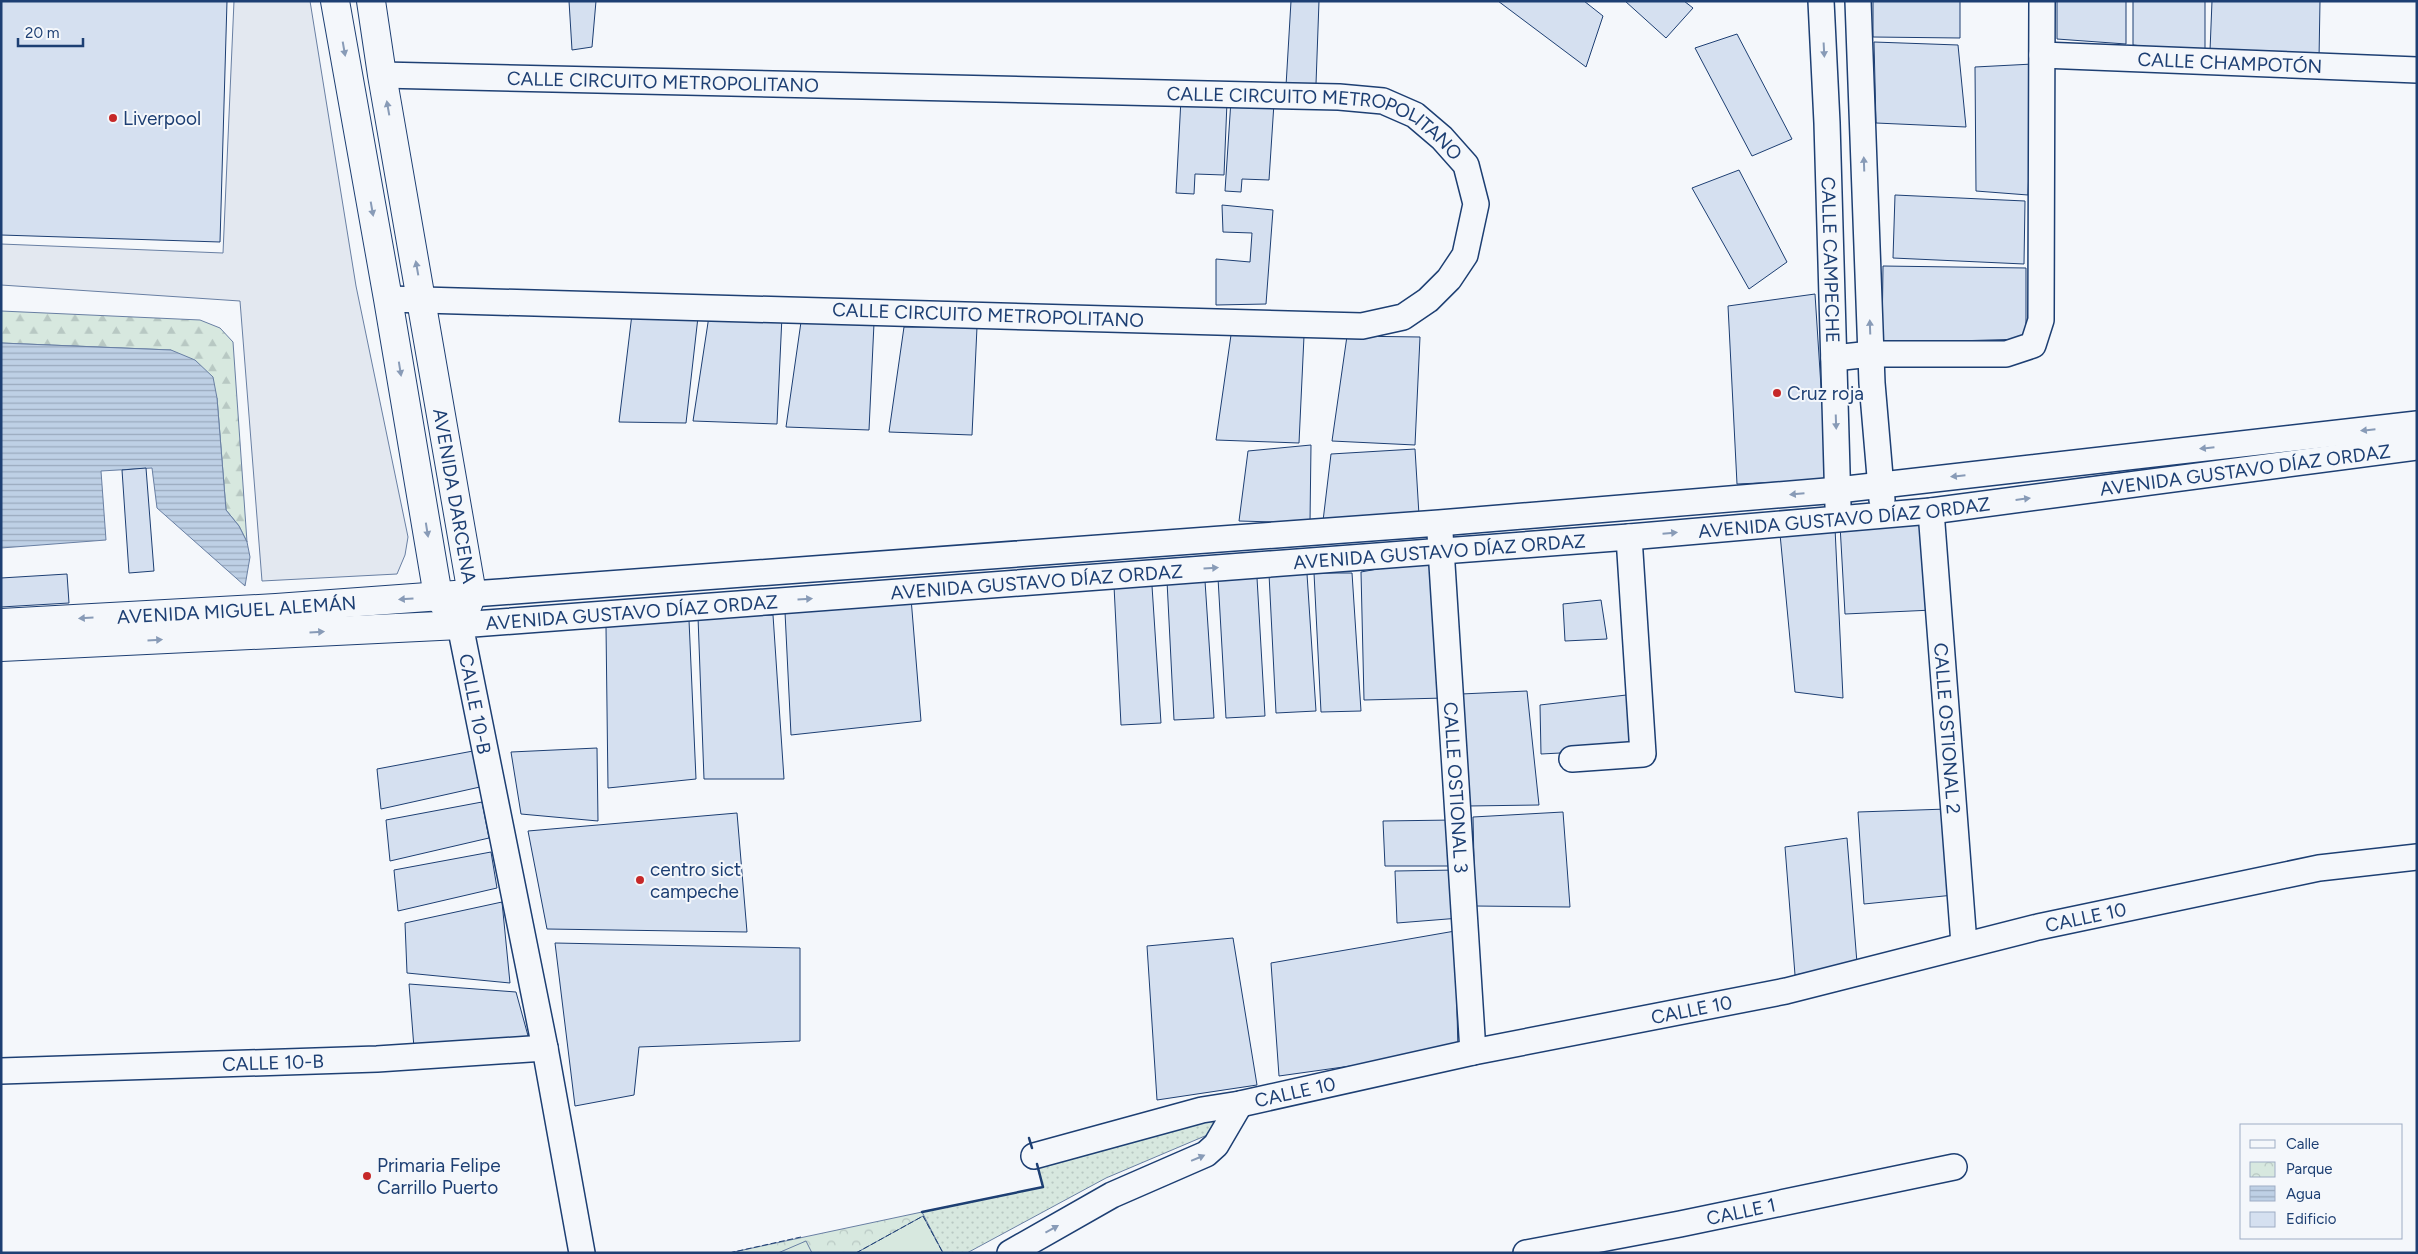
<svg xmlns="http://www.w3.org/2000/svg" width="2418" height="1254" font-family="Figtree,sans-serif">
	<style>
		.grass { fill: url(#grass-dots); stroke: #687fa3 }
		.forest { fill: url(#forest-firs); stroke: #687fa3 }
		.park { fill: url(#park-crowns); stroke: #687fa3 }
		.pitch { fill: #d7e8df; stroke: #687fa3 }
		.parking { fill: #e3e8f0; stroke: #687fa3 }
		.water { fill: url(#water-rules); stroke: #687fa3 }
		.building { fill: #d5e0f0; stroke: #1d3f73 }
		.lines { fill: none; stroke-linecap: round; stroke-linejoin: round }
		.minor-casing { stroke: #1d3f73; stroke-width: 28 }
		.major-casing { stroke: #1d3f73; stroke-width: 30 }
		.minor { stroke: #f4f7fb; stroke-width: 25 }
		.major { stroke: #f4f7fb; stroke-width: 28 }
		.fence { stroke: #1d3f73; stroke-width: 1; stroke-dasharray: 6 2.5; stroke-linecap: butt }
		.wall { stroke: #1d3f73; stroke-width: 2.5 }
		.oneway { fill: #889bb7 }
		.poi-dot { fill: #c62828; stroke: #f4f7fb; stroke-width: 2 }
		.labels { text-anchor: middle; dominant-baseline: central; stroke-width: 4; stroke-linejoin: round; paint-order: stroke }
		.street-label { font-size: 19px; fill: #1d3f73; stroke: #f4f7fb }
		.poi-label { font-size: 19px; fill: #1d3f73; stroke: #f4f7fb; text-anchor: start }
	</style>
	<defs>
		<pattern id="grass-dots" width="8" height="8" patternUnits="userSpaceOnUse" patternTransform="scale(1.25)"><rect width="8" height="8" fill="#d7e8df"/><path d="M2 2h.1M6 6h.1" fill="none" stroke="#b8c8c3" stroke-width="1.8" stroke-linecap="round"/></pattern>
		<pattern id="forest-firs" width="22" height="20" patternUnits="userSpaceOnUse" patternTransform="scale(1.25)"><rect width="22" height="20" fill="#d7e8df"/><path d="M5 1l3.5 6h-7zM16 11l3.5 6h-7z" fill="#b8c8c3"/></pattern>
		<pattern id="park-crowns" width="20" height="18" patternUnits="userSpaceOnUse" patternTransform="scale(1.25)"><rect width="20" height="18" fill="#d7e8df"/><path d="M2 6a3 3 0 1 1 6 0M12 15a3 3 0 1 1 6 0" fill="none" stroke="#b8c8c3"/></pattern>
		<pattern id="water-rules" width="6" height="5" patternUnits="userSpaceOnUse" patternTransform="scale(1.25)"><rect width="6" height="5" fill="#bed0e5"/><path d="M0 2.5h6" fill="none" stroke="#9aaabe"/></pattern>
	</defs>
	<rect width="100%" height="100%" fill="#f4f7fb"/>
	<polygon class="grass" points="1222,1111 1212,1133 1106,1178 967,1253 943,1253 923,1216 922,1212 1043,1187 1036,1163"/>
	<polygon class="forest" points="1,311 200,320 220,328 233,342 247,542 239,526 226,510 217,398 171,350 1,343"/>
	<polygon class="park" points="922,1212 943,1253 729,1253"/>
	<g class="pitch">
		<polygon points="923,1216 943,1253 856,1253"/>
		<polygon points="806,1241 812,1253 778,1253"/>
	</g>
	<polygon class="parking" points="234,1 310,1 356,286 408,537 405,555 397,574 262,581 240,301 1,285 1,244 223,253"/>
	<polygon class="water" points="1,343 171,350 195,360 213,377 217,398 226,510 239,526 247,542 250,557 245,586 157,508 152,468 101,471 106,540 1,548"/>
	<g class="building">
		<polygon points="1,1 227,1 220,242 1,235"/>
		<polygon points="569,1 596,1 592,47 572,50"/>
		<polygon points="1291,1 1319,1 1316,84 1286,86"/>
		<polygon points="1498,1 1584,1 1603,16 1586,67"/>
		<polygon points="1625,1 1684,1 1693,8 1666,38"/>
		<polygon points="1873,1 1960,1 1960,38 1873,37"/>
		<polygon points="2057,1 2126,1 2126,44 2057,39"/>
		<polygon points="2133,1 2205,1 2205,53 2133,45"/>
		<polygon points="2212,1 2320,1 2319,59 2210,51"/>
		<polygon points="1737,34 1792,139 1752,156 1695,48"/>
		<polygon points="1874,42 1958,45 1966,127 1876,123"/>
		<polygon points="2033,64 2028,195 1976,191 1975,67"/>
		<polygon points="1181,99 1227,102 1224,175 1195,174 1194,194 1176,193"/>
		<polygon points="1231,100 1274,103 1269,180 1242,179 1241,192 1225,191"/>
		<polygon points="1739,170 1787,262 1749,289 1692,188"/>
		<polygon points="1895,195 2025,201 2024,264 1893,258"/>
		<polygon points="1222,205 1273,210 1266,304 1216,305 1216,259 1250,262 1252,233 1223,232"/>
		<polygon points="1883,266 2026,268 2026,339 1882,343"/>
		<polygon points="1815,294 1827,480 1737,484 1728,306"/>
		<polygon points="632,314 698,317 686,423 619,422"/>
		<polygon points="709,316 782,316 777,424 693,421"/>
		<polygon points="801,322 874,323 869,430 786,427"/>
		<polygon points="904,327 977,327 972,435 889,432"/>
		<polygon points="1231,335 1304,336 1299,443 1216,440"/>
		<polygon points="1347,336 1420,337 1415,445 1332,441"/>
		<polygon points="1311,445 1310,523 1239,521 1248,451"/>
		<polygon points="1415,449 1419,515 1323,521 1331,454"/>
		<polygon points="146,468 154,571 129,573 122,470"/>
		<polygon points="1925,518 1933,610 1845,614 1840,525"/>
		<polygon points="1835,528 1843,698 1795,692 1780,534"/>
		<polygon points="1437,558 1445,698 1364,700 1361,572"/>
		<polygon points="1314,573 1352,573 1361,711 1321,712"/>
		<polygon points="67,574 69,603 1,607 1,578"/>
		<polygon points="1269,574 1307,574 1316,711 1276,713"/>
		<polygon points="1218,578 1257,578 1265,716 1226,718"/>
		<polygon points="1167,581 1205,581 1214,718 1174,720"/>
		<polygon points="1114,586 1152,586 1161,723 1121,725"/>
		<polygon points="911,598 921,721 791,735 785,612"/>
		<polygon points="1601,600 1607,639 1565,641 1563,604"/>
		<polygon points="773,615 784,779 704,779 698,617"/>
		<polygon points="689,620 696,779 608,788 606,627"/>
		<polygon points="1527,691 1539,805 1468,806 1461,694"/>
		<polygon points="1635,694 1638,749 1541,754 1540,705"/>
		<polygon points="597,748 598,821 521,814 511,752"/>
		<polygon points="473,751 480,787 381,809 377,769"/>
		<polygon points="482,802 489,838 390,861 386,820"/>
		<polygon points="1947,809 1954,895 1864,904 1858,812"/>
		<polygon points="1563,812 1570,907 1475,906 1473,817"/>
		<polygon points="737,813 747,932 547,929 528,831"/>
		<polygon points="1453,820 1457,866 1385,866 1383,821"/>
		<polygon points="1847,838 1857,963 1795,975 1785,847"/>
		<polygon points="491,852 497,888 398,911 394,870"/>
		<polygon points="1457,870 1460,918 1397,923 1395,871"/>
		<polygon points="502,902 510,983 407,973 405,923"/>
		<polygon points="1455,931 1458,1051 1279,1076 1271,963"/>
		<polygon points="1233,938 1257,1085 1157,1100 1147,946"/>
		<polygon points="555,943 800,948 800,1041 639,1047 634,1095 575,1106"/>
		<polygon points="409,984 516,992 530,1043 414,1048"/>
	</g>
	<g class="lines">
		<defs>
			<g id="minor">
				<path id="s1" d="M1821,1L1827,123L1838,506"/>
				<polyline points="1858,1 1872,383 1882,500"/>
				<path id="s2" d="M2042,55L2417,70"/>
				<path id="s3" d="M382,75L1339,97L1383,101L1415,115L1442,138L1466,165L1476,204L1465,255L1449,279L1428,300L1403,317L1362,326L388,299"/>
				<polyline points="1834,358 1871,354 2006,354 2033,345 2041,320 2042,1"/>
				<path id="s4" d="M1931,511L1964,944"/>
				<path id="s5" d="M1440,533L1473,1052"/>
				<polyline points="472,594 1439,523 1838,490 2417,424"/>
				<polyline points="1572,759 1643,754 1629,537"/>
				<path id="s6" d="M1,1071L377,1059L545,1048"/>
				<path id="s7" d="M1034,1156L1202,1110L1240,1104L1473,1052L1786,991L2038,927L2319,868L2417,857"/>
				<path id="s8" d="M582,1253L545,1048L460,625L1629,537L1931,511L2417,447"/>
				<polyline points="1010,1253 1112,1195 1206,1154 1216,1145 1240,1104"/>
				<path id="s9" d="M1526,1253L1680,1224L1954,1167"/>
			</g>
			<g id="major">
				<polyline points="335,1 388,299 438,596 460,625"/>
				<path id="s10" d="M371,1L382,75L472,594L460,625"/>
				<path id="s11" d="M1,623L276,608L455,595"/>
				<polyline points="1,647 460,625"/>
			</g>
		</defs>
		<use href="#minor" class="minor-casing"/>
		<use href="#major" class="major-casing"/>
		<use href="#minor" class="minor"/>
		<use href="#major" class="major"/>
		<g class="fence">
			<polyline points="729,1253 801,1237"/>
			<polyline points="856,1253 923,1216 943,1253"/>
		</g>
		<g class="wall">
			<polyline points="1029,1138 1032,1148"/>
			<polyline points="922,1212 1043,1187 1037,1164"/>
		</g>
	</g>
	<defs><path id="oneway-solid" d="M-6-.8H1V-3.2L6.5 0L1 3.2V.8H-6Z" transform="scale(1.25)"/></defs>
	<g class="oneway">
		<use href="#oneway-solid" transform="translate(344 49) rotate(80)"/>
		<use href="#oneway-solid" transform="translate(1824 50) rotate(87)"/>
		<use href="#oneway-solid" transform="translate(388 108) rotate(-100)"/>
		<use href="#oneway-solid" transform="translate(1864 164) rotate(-92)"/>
		<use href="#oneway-solid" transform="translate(372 209) rotate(80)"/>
		<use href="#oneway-solid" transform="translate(417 268) rotate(-100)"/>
		<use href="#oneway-solid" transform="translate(1870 327) rotate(-92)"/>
		<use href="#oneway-solid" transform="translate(400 369) rotate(81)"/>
		<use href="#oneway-solid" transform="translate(1836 422) rotate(88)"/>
		<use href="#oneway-solid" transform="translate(2368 430) rotate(174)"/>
		<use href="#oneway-solid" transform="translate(2207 448) rotate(174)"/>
		<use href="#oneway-solid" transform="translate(1958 476) rotate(174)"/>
		<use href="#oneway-solid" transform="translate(1797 494) rotate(175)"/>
		<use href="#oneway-solid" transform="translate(2023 499) rotate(-7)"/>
		<use href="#oneway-solid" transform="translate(427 530) rotate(81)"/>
		<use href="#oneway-solid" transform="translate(1670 533) rotate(-5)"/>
		<use href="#oneway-solid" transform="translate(1211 568) rotate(-4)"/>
		<use href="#oneway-solid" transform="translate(406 599) rotate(176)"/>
		<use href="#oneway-solid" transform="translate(805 599) rotate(-4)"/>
		<use href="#oneway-solid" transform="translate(86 618) rotate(177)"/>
		<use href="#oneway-solid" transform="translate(317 632) rotate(-3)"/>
		<use href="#oneway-solid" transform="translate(155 640) rotate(-3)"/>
		<use href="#oneway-solid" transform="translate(1198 1158) rotate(-23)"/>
		<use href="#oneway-solid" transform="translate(1052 1229) rotate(-29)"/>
	</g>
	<g class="poi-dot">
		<circle cx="113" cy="118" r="5"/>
		<circle cx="1777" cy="393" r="5"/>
		<circle cx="640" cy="880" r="5"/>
		<circle cx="367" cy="1176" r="5"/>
	</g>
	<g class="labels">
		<g class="street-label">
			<text stroke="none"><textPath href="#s2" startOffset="188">CALLE CHAMPOTÓN</textPath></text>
			<text stroke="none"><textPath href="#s3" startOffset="281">CALLE CIRCUITO METROPOLITANO</textPath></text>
			<text stroke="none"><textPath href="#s3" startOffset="941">CALLE CIRCUITO METROPOLITANO</textPath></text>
			<text stroke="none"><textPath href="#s1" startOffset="259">CALLE CAMPECHE</textPath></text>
			<text transform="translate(988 315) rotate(2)">CALLE CIRCUITO METROPOLITANO</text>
			<text stroke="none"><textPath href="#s8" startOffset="2432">AVENIDA GUSTAVO DÍAZ ORDAZ</textPath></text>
			<text stroke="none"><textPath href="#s10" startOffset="502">AVENIDA DARCENA</textPath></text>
			<text stroke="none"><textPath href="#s8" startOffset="2028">AVENIDA GUSTAVO DÍAZ ORDAZ</textPath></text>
			<text stroke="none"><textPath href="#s8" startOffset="1622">AVENIDA GUSTAVO DÍAZ ORDAZ</textPath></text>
			<text stroke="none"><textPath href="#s8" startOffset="1218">AVENIDA GUSTAVO DÍAZ ORDAZ</textPath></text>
			<text stroke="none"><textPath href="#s11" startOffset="236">AVENIDA MIGUEL ALEMÁN</textPath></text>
			<text stroke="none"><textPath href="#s8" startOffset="812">AVENIDA GUSTAVO DÍAZ ORDAZ</textPath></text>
			<text transform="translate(475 704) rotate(79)">CALLE 10-B</text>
			<text stroke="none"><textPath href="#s4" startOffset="218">CALLE OSTIONAL 2</textPath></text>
			<text stroke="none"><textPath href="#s5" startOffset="255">CALLE OSTIONAL 3</textPath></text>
			<text stroke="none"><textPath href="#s7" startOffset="1079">CALLE 10</textPath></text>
			<text stroke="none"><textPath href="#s7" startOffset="674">CALLE 10</textPath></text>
			<text stroke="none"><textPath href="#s6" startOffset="272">CALLE 10-B</textPath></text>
			<text stroke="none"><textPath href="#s7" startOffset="269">CALLE 10</textPath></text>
			<text stroke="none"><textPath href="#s9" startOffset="219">CALLE 1</textPath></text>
		</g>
		<g class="poi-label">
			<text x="123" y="118">Liverpool</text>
			<text x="1787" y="393">Cruz roja</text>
			<text x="650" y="869">centro sict<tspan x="650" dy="22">campeche</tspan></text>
			<text x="377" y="1165">Primaria Felipe<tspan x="377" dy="22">Carrillo Puerto</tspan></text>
		</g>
	</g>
	<rect width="2418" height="1254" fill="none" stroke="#1d3f73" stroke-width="5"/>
	<rect x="2240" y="1124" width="162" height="115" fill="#f4f7fb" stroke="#9eadc5"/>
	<rect x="2250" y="1140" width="25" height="8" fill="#f4f7fb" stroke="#9eadc5"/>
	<text x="2286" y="1149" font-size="15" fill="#1d3f73">Calle</text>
	<rect x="2250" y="1162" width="25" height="15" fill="url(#park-crowns)" stroke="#9eadc5"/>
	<text x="2286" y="1174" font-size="15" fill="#1d3f73">Parque</text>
	<rect x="2250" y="1186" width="25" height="15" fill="url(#water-rules)" stroke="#9eadc5"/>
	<text x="2286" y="1199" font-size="15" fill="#1d3f73">Agua</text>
	<rect x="2250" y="1212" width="25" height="15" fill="#d5e0f0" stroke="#9eadc5"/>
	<text x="2286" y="1224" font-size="15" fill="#1d3f73">Edificio</text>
	<path d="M18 38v8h65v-8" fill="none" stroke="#1d3f73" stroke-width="2.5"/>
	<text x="25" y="38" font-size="15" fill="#1d3f73" stroke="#f4f7fb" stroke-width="4" paint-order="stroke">20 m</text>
</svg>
